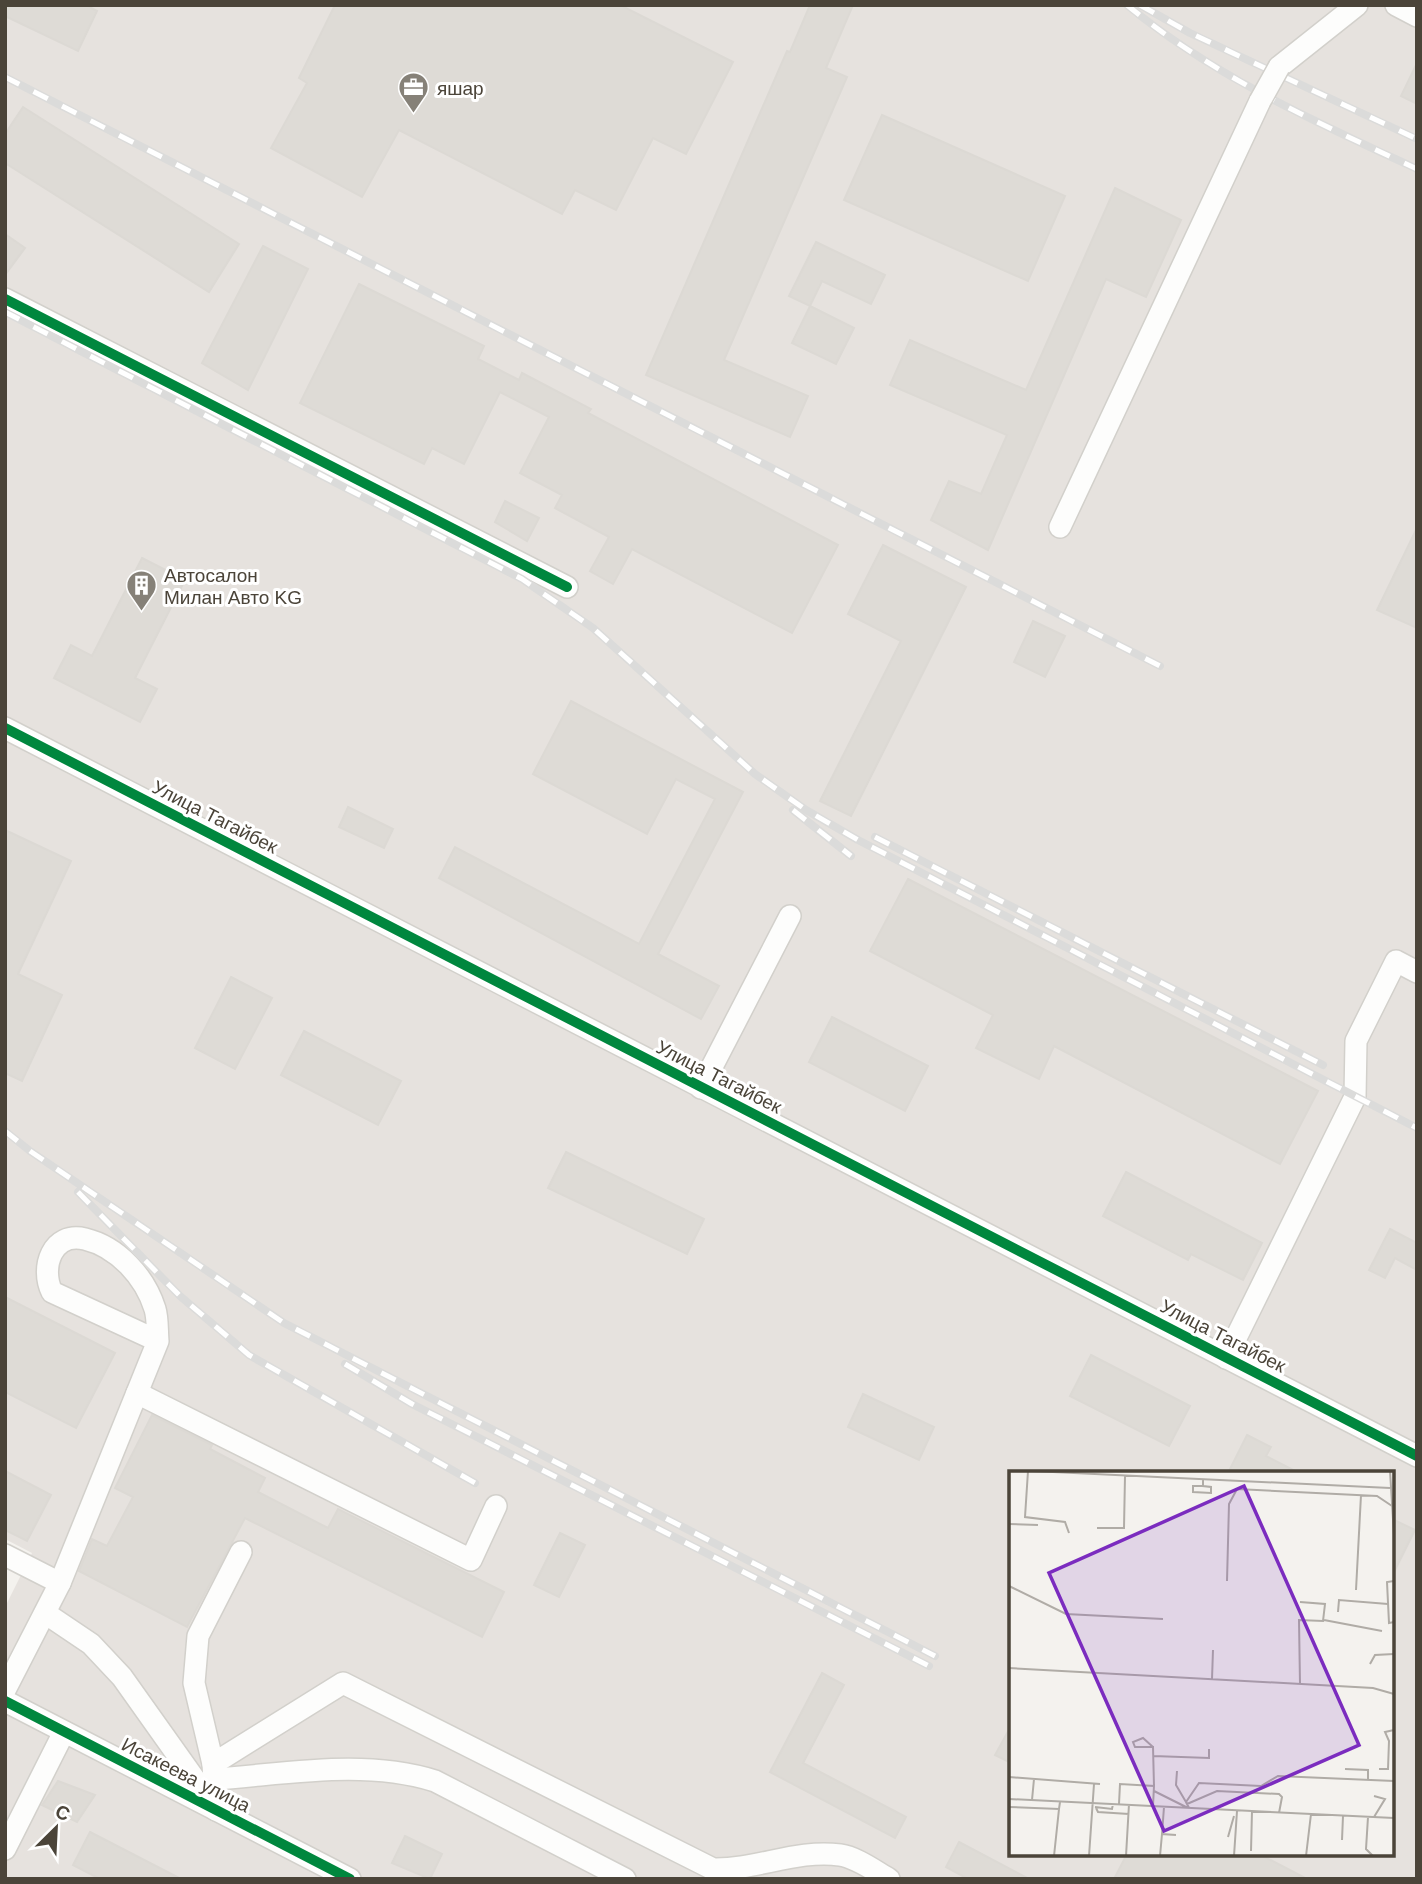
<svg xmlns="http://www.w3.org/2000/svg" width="1422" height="1884" font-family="Helvetica,sans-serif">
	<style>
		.industrial { fill: #e6e2de; fill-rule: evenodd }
		.building { fill: #dedbd6; stroke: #dcd9d4; stroke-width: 2 }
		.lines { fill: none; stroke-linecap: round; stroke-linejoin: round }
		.minor-casing { stroke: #d2d0cb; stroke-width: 24 }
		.minor { stroke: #fdfdfc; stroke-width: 21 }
		.rail-casing { stroke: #dbdbda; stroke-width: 8 }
		.rail { stroke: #fff; stroke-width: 5; stroke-dasharray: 16; stroke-linecap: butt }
		.minor-bridge-casing { stroke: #d2d0cb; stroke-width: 24; stroke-linecap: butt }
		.minor-bridge { stroke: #fdfdfc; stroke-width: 21 }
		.cycleway-casing { stroke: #fff; stroke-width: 15 }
		.cycleway { stroke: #00873e; stroke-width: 10 }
		.labels { text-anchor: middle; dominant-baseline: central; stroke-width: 6; stroke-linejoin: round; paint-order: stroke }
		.poi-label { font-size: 19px; fill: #4b4439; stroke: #fff; text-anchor: start }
		.street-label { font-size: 19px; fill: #4b4439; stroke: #fff }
		.inset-road { fill: none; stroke: #b0aca6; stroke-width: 2 }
		.view { fill: #7b2cbf; fill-opacity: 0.15; stroke: #7b2cbf; stroke-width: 3.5 }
		.inset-edge { fill: none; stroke: #4b4439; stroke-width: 3.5 }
	</style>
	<rect width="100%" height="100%" fill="#f4f2ee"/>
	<path class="industrial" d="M5,5L1417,7V1879H5V1607L32,1553L5,1539ZM1011,1473H1392V1854H1011Z"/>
	<g class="building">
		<polygon points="5,5 86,5 97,11 78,51 5,16"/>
		<polygon points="335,5 620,5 733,62 686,154 653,138 616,210 575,190 562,214 399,130 362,197 271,148 307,83 299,78"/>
		<polygon points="810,5 853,5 826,68 847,77 724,360 808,396 790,437 646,375 787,51 790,52"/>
		<polygon points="1417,63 1417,104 1401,96"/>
		<polygon points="23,107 239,244 209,292 5,163 5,134"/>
		<polygon points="882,115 1065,196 1028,281 844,200"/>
		<polygon points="1115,188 1181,220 1146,297 1106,279 988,550 931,520 949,481 981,494 1007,435 890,385 910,340 1026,390"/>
		<polygon points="5,234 25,248 5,275"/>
		<polygon points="816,242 885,275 871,304 822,281 810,306 789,296"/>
		<polygon points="263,246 308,269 248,390 202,363"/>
		<polygon points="359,284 484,346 478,359 519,380 522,373 591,409 588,413 838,545 792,633 632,549 613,584 590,571 609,537 555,508 562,495 520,473 549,417 500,392 464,464 432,448 424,464 300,403"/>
		<polygon points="810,306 854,328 836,364 792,343"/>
		<polygon points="505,501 539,518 527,541 495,522"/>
		<polygon points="1417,528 1417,628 1377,610"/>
		<polygon points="883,545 966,587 851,816 820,801 901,641 848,614"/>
		<polygon points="142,558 185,580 135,678 157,689 140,722 54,678 71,645 92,656"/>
		<polygon points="1033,621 1065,636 1045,677 1014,662"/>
		<polygon points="571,701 743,792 658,954 719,986 701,1019 439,878 455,847 639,944 715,799 676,779 647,834 533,774"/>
		<polygon points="348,807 393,829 384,848 339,827"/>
		<polygon points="5,830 71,861 18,974 62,995 22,1081 5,1073"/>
		<polygon points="908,879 1318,1091 1280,1164 1054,1046 1039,1079 976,1048 993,1015 870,951"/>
		<polygon points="231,977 272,998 235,1069 195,1048"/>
		<polygon points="832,1017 928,1066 905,1111 809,1062"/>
		<polygon points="304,1031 401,1081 378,1125 281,1075"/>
		<polygon points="566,1152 704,1219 687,1254 548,1188"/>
		<polygon points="1126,1172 1262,1243 1243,1280 1191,1254 1188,1260 1103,1216"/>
		<polygon points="1390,1229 1417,1243 1417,1270 1395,1258 1385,1278 1369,1270"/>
		<polygon points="5,1297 115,1353 76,1428 5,1392"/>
		<polygon points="1091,1355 1190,1406 1169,1446 1070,1396"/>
		<polygon points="863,1394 934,1427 919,1460 848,1427"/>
		<polygon points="152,1415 212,1445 210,1449 265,1478 258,1492 328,1528 338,1509 504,1592 482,1637 245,1518 187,1627 79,1571 92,1539 107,1546 133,1497 115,1488"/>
		<polygon points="1247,1435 1271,1447 1266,1456 1299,1473 1228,1473"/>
		<polygon points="5,1471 51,1495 27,1541 5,1530"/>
		<polygon points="1392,1519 1415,1530 1392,1576"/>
		<polygon points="560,1533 585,1545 559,1597 534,1585"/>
		<polygon points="822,1673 844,1685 803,1763 906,1817 895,1838 770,1772"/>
		<polygon points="1011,1726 1011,1763 995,1755"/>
		<polygon points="58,1781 95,1795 77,1822 42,1805"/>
		<polygon points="90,1832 181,1879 100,1879 73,1865"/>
		<polygon points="405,1836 442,1854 430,1879 392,1863"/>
		<polygon points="959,1842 1029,1879 968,1879 946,1867"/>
		<polygon points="1127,1854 1259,1854 1307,1879 1114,1879"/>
	</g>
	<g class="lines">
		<defs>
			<g id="minor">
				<polyline points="1396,5 1417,16"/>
				<polyline points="1279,67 1357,5"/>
				<polyline points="5,299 567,587"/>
				<polyline points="1060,527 1260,101"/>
				<polyline points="5,728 1417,1456"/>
				<polyline points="701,1088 790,916"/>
				<polyline points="1226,1358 1355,1097 1356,1041 1396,961 1417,972"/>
				<polyline points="137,1393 471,1560 496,1506"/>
				<polyline points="5,1555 60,1583 5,1690"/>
				<path d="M60,1583L158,1341L52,1292C40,1268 52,1231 85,1239C118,1247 145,1277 155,1309C158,1319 157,1331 158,1341"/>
				<polyline points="45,1613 91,1644 122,1677 213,1805"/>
				<polyline points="5,1701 350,1879"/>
				<polyline points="213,1764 194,1683 198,1636 241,1552"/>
				<path d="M215,1779C287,1774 364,1759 435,1781L625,1879"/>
				<path d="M216,1810L213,1764L343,1683L713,1869C756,1870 797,1849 840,1855C856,1857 875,1871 889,1879"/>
				<polyline points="5,1849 64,1732"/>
			</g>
		</defs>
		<use href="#minor" class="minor-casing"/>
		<use href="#minor" class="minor"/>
		<defs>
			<g id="rail">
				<path d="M1127,5C1213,76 1316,122 1417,169"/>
				<polyline points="1140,5 1190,33 1417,139"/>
				<polyline points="5,77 1160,666"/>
				<polyline points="5,312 522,579 593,628 755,774 806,810 858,840 1417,1128"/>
				<polyline points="793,810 851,856"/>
				<polyline points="875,837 1323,1065"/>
				<polyline points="5,1131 30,1151 284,1323 935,1656"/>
				<polyline points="78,1192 180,1296 249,1355 475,1483"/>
				<polyline points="345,1364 412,1404 929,1666"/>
			</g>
		</defs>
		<use href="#rail" class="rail-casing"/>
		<use href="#rail" class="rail"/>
		<defs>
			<polyline id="minor-bridge" points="1260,101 1279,67"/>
		</defs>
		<use href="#minor-bridge" class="minor-bridge-casing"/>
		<use href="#minor-bridge" class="minor-bridge"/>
		<defs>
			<g id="cycleway">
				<polyline points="5,299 567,587"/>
				<polyline points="5,728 1417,1456"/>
				<polyline points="5,1701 350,1879"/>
			</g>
		</defs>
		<use href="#cycleway" class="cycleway-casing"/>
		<use href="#cycleway" class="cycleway"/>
	</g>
	<defs>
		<symbol id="office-pin" viewBox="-11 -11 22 30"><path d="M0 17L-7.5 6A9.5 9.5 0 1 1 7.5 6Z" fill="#868178" stroke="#fff"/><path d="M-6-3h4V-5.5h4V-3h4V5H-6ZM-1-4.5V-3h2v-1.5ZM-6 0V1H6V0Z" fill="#fff"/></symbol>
		<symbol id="building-pin" viewBox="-11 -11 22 30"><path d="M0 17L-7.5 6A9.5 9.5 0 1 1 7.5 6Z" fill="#868178" stroke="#fff"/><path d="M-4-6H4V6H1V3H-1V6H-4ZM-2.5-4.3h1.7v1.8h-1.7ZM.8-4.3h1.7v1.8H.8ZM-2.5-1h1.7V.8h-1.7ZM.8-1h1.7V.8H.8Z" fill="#fff"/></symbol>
	</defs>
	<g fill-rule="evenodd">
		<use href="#office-pin" x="396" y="70" width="35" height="47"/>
		<use href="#building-pin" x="124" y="568" width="35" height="47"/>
	</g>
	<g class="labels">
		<g class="poi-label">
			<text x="437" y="88">яшар</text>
			<text x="164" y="575">Автосалон<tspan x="164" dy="22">Милан Авто KG</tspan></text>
		</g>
		<g class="street-label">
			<text transform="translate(215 817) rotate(27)">Улица Тагайбек</text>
			<text transform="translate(719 1077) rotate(27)">Улица Тагайбек</text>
			<text transform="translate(1223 1336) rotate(27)">Улица Тагайбек</text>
			<text transform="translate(186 1775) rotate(27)">Исакеева улица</text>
		</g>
	</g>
	<g transform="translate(1009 1471)">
		<rect width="385" height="385" fill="#f4f2ee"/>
		<path class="inset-road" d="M19,0L16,46L56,51L60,62M23,0L381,17M381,0L385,64M194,15H184V21L202,22V16L194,15V9M0,53L29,54M88,57H115L116,5M218,110L220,33L228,18L368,25L383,35M385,110L378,111L380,152L385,151M0,115L57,143L154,148M347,119L352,24M291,131L316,133L314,150L290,149L291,213M329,141L330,129L379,133M315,149L373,160M361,193L366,184L385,183M0,197L364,217L385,223M203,208L204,179M144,276L134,267L124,271L126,276H144L145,315M144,285L200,287V278M336,298L359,299V309M370,298H379L380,270L376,261L385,259M168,300L167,314L177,331M0,306L91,313M145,320L179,337M0,328L385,347M23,329L25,308M110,333L111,313L145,315L144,335M178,333L208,320L270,323L273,326L270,342M0,336L50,338L51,331M86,336L103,338L104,333M155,336L153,363L167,364M87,337L89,341L120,343M180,337L177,331L190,312L252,315L269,305L385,310M359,346L357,378L364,385M365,346L376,328L365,325M219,366L225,345M333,369L334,345M242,380L243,340M45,385L50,338M80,385L85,313M117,385L120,333M151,385L153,363M225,385L228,340M297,385L302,343"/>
		<path class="view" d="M235,15L350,274L155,360L40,102Z"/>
		<rect width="385" height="385" class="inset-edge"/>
	</g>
	<rect width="1422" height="1884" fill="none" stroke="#4b4439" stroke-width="14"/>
	<g transform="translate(56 1828) rotate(24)" stroke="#ffffff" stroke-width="5" paint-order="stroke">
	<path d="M0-5L12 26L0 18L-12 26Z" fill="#4b4439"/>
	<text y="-10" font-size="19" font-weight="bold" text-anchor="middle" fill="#4b4439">С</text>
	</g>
</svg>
